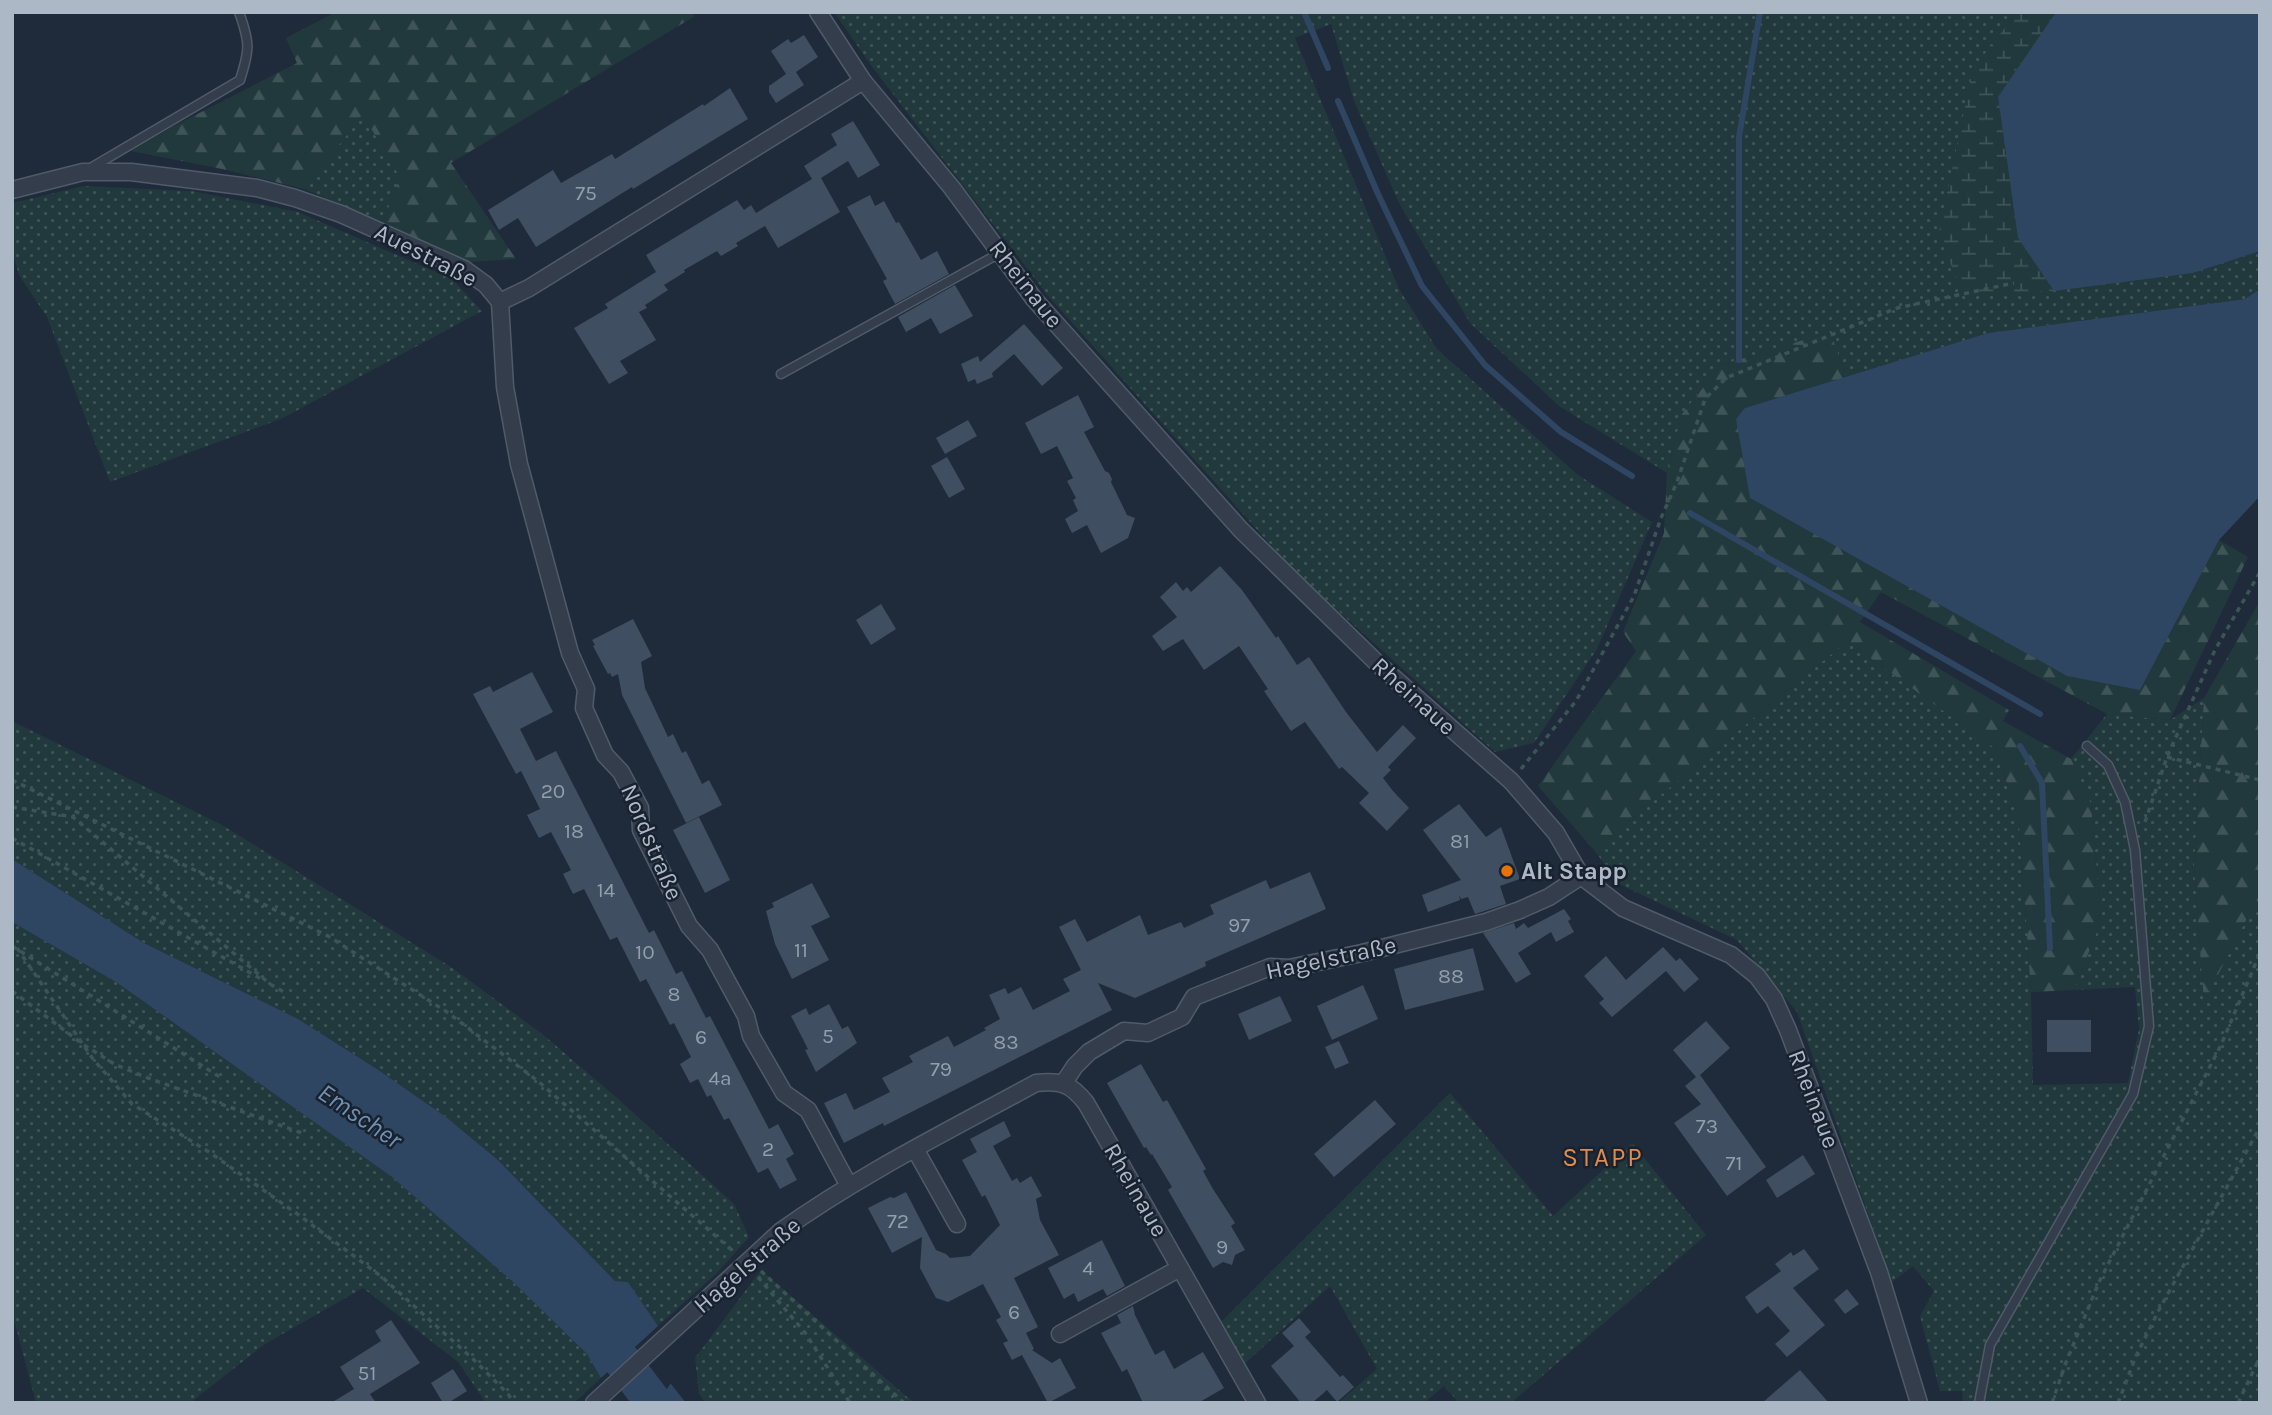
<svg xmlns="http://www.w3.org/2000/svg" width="2272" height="1415" font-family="Karla,sans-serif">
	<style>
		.grass { fill: url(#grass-dots) }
		.forest { fill: url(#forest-firs) }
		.wetland { fill: url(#wetland-marsh) }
		.water { fill: #2f4662 }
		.pier { fill: #1f2b3b }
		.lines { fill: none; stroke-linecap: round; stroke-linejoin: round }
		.stream { stroke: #2f4662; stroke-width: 6 }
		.river { stroke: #2f4662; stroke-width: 37 }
		.building { fill: #3f4e60 }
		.service-casing { stroke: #505b69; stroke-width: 11 }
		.minor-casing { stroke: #505b69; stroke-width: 19 }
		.path { stroke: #3b5556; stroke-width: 3.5; stroke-dasharray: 5 5; stroke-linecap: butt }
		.service { stroke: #333d4b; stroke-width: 8 }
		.minor { stroke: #333d4b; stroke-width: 16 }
		.food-dot { fill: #e8710a; stroke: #18222f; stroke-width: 2.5 }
		.labels { text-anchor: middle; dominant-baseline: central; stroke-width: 5; stroke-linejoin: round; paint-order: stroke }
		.number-label { font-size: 21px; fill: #929ead }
		.street-label { font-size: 24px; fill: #adb8c7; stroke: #18222f }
		.poi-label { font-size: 24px; font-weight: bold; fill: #adb8c7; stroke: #18222f; text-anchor: start }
		.water-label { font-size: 26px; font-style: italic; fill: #728fb2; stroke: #18222f }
		.neighbourhood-label { font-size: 26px; letter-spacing: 2px; fill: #de8b52; stroke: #18222f }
	</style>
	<defs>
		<pattern id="grass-dots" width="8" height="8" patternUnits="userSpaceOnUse" patternTransform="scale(1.75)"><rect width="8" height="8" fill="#21393c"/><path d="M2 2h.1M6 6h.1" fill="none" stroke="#3f5457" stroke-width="1.8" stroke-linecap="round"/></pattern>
		<pattern id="forest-firs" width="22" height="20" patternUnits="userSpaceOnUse" patternTransform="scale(1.75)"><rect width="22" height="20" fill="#21393c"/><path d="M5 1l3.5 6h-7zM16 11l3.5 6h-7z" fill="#3f5457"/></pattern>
		<pattern id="wetland-marsh" width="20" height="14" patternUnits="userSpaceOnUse" patternTransform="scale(1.75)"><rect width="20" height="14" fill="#21393c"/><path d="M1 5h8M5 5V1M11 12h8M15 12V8" fill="none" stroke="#3f5457"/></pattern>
	</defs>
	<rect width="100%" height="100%" fill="#1f2b3b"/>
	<g class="grass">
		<polygon points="834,12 2056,12 1998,97 2193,273 2260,251 2260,289 2245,299 1988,333 1847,378 1830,333 1721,365 1682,414 1667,473 1559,406 1470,323 1399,203 1354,101 1331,24 1295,38 1399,289 1437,349 1578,475 1652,522 1597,649 1534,743 1495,752 1295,572 1049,297 873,68"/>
		<polygon points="363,114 400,177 383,222 304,189"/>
		<polygon points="84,186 192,191 298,212 452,279 482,311 283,418 110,482 47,317 19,275 12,250 12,203"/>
		<polygon points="1847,641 1996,749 2019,821 2031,992 2033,1085 2128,1083 2139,1029 2135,987 2074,990 2101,921 2091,804 2071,759 2107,714 2170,720 2204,698 2194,866 2204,1000 2260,893 2260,1403 1963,1403 1962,1391 1940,1391 1920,1316 1934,1291 1913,1266 1892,1282 1797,1012 1737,940 1619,884 1594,850"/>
		<polygon points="12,721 222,825 451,967 541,1033 616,1097 734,1204 749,1237 717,1273 658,1326 628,1282 615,1281 498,1160 446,1117 377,1069 298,1019 144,943 12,859"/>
		<polygon points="12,922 116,982 392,1177 512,1281 587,1354 601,1378 574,1403 486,1403 458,1362 363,1288 265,1344 190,1403 36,1403 12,1312"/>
		<polygon points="1450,1093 1553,1216 1632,1143 1706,1235 1511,1403 1459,1403 1444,1386 1424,1403 1338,1403 1377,1369 1330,1286 1240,1368 1216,1327"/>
		<polygon points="761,1270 914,1403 706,1403 699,1394 695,1358"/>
	</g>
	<g class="forest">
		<polygon points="336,12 692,12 695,16 451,163 516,259 469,262 383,222 400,177 363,115 304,189 222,169 131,151 176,125 297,63 286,38"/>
		<polygon points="1830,332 1847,378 1745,408 1750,498 1891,576 2140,690 2219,540 2248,557 2170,720 2107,714 1881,592 1860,622 2009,710 2003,721 2071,759 2091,804 2101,921 2074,990 2031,992 2019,821 1996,749 1847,641 1594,850 1538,786 1636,651 1623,632 1664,533 1667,473 1682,414 1721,365"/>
		<polygon points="2260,601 2260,893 2204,1002 2194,866 2204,698"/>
	</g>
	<polygon class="wetland" points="2017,12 2056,12 1998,97 2018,238 2054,291 1962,295 1939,231 1973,69"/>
	<g class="water">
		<polygon points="2056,12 2260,12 2260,251 2193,273 2054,291 2018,238 1998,97"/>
		<polygon points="2260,289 2260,496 2219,540 2140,690 2067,676 1750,498 1736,419 1745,408 1988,333 2245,299"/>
		<polygon points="12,859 144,943 298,1019 377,1069 446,1117 498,1160 615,1281 628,1282 658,1326 601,1378 587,1354 512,1281 392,1177 116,982 12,922"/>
		<polygon points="671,1383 671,1384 686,1403 657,1403"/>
	</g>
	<polygon class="pier" points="661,1324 661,1329 604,1381 599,1381"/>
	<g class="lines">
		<g class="stream">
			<polyline points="1304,12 1328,68"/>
			<polyline points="1338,101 1378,194 1422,286 1485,365 1561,432 1632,476"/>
			<polyline points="1739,360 1739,137 1760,12"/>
			<polyline points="1690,513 2040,714"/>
			<polyline points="2020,746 2042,783 2050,948"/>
		</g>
		<polyline class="river" points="592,1321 654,1403"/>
	</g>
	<g class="building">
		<polygon points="804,35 818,57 796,72 804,85 776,103 769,92 769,86 786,74 771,51 788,39 791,43"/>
		<polygon points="730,88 748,119 633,189 632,187 536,247 518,218 499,230 488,210 553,170 561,183 612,154 615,159 703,104 704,106"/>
		<polygon points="853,121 880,165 858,178 848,161 821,178 840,212 778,248 765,226 736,243 738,246 721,256 717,251 684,270 685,272 664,285 668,290 645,305 647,308 639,312 656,340 620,361 628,373 609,384 574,328 608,308 605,304 656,272 646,255 737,200 744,210 751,205 756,213 812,179 804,166 837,145 831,134"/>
		<polygon points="870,195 875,206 884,201 896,223 899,222 921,260 937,251 949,274 895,304 883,281 887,279 847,207"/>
		<polygon points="955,285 973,316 940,334 931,318 906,332 898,317"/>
		<polygon points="1024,324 1063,368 1042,386 1014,354 992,373 993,377 977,384 975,379 968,382 961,364 978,356 980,362"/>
		<polygon points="1078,395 1094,427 1084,432 1105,471 1109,473 1112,479 1111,482 1127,515 1135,518 1128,538 1101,553 1087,525 1072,533 1065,519 1078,511 1073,500 1076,498 1067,481 1073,478 1057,446 1041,454 1025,423"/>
		<polygon points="968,420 977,436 945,454 936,438"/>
		<polygon points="947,457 965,489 949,498 931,466"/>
		<polygon points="1220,566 1242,590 1276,638 1278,636 1297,665 1309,657 1346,712 1377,752 1403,725 1416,738 1388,767 1391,770 1383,778 1393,791 1409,808 1387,831 1359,803 1369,793 1342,767 1339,769 1305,722 1291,731 1264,691 1268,689 1239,646 1204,670 1183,639 1163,651 1152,636 1177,617 1160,597 1176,582 1183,591 1187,587 1191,592"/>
		<polygon points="881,604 896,629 871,645 856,620"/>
		<polygon points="633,619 652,656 641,662 645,688 668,737 673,734 682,753 686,751 702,784 709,780 722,805 686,823 622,695 618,674 612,677 610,673 608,674 593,646 595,645 592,640"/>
		<polygon points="532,672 553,712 520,729 536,761 556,751 649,933 654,930 676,974 682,971 706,1018 710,1016 769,1129 778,1124 794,1154 786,1159 797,1180 780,1189 768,1168 758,1173 729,1118 724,1120 711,1095 707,1097 698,1079 690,1083 680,1064 691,1057 674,1023 670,1025 646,979 640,982 617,937 610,940 584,889 573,894 563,874 571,870 551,832 539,838 527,815 540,809 521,771 516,774 473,694 490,686 493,692"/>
		<polygon points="1459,804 1486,837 1501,827 1520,879 1500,886 1506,904 1475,914 1468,897 1461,899 1459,895 1460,900 1428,912 1422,895 1461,880 1423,830"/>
		<polygon points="699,817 730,880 705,893 673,830"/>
		<polygon points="1310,872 1326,909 1205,962 1206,966 1135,998 1098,983 1112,1010 884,1126 883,1123 844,1143 824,1103 846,1093 854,1110 890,1092 882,1078 913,1062 909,1056 948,1036 954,1047 986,1030 984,1028 1000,1019 989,995 1005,988 1008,994 1021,987 1033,1010 1070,991 1063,979 1081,970 1059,927 1075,919 1087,942 1140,915 1148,935 1181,922 1184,928 1214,914 1210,905 1266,880 1270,889"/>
		<polygon points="812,883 830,917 811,926 829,960 792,979 775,944 766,911 774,907 772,903"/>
		<polygon points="1564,909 1571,919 1568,921 1574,932 1556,942 1551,932 1518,953 1531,974 1516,983 1483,933 1514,923 1516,929 1524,923 1528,928"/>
		<polygon points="1663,947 1676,961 1680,958 1699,979 1684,992 1666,971 1612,1017 1599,1003 1604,999 1584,976 1606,956 1626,980"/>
		<polygon points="1473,948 1484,990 1405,1010 1394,969"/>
		<polygon points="1363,985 1378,1019 1332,1040 1317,1006"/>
		<polygon points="1280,996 1292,1021 1249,1040 1238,1014"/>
		<polygon points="829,1004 842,1029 848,1026 857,1043 816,1072 805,1050 808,1049 791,1016 806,1008 809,1015"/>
		<rect x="2047" y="1020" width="44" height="32"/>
		<polygon points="1706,1021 1730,1048 1700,1075 1766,1167 1727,1196 1674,1123 1701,1104 1685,1086 1696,1077 1673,1050"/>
		<polygon points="1339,1041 1349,1063 1335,1069 1325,1047"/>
		<polygon points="1141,1064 1163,1102 1167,1100 1206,1169 1203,1171 1213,1189 1235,1223 1231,1226 1245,1250 1235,1255 1232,1265 1223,1262 1213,1268 1168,1190 1172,1187 1152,1154 1151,1155 1146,1147 1144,1148 1107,1083"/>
		<polygon points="1375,1100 1396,1124 1334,1177 1314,1154"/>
		<polygon points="1004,1121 1011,1136 993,1146 1012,1181 1017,1178 1020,1183 1031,1176 1042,1196 1036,1199 1040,1220 1059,1255 1014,1278 1038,1327 1026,1333 1034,1349 1032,1350 1052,1363 1060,1358 1076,1388 1048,1403 1022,1355 1012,1360 1003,1343 1008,1341 996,1320 1001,1317 983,1284 948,1302 936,1298 920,1268 922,1237 892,1253 868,1208 890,1197 894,1198 906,1192 936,1250 946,1254 950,1258 970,1256 1000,1225 985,1195 982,1197 962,1160 977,1152 970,1139"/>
		<polygon points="1803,1155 1815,1174 1777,1198 1766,1180"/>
		<polygon points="1102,1240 1125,1286 1107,1296 1103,1289 1078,1302 1074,1293 1064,1299 1048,1268"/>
		<polygon points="1804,1249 1819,1269 1793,1288 1825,1325 1787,1357 1775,1344 1790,1331 1768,1306 1757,1314 1745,1297 1781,1271 1775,1264 1791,1252 1793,1256"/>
		<polygon points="1847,1289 1859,1304 1845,1314 1834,1300"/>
		<polygon points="1133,1306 1135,1315 1155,1355 1164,1350 1174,1369 1203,1352 1224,1388 1198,1403 1143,1403 1127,1369 1122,1372 1101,1333 1121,1323 1117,1315"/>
		<polygon points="1299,1318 1311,1332 1305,1337 1340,1377 1343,1375 1354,1387 1337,1402 1327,1390 1312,1403 1301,1403 1271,1366 1294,1346 1282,1333"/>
		<polygon points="391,1320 420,1363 370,1394 376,1403 331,1403 354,1389 340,1367 381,1341 375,1331"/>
		<polygon points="453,1369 467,1391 448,1403 443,1403 431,1383"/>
		<polygon points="1800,1370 1829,1403 1762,1403"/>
	</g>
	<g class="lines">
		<defs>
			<g id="service">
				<path d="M89,169L240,80C250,49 250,43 239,12"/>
				<polyline points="781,374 1000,253"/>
				<polyline points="1979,1403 1990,1345 2133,1094 2149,1026 2135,850 2125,802 2108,765 2087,746"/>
			</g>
			<g id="minor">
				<polyline points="818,12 863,81 952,188 1034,299 1241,530 1378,664 1511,781 1556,833 1581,876 1623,908 1731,955 1757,976 1774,999 1788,1030 1879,1272 1919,1403"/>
				<polyline points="12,190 83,172 131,172 257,188 295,198 341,214 464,269 486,285 500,302"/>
				<polyline points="500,302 505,387 519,464 570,653 586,689 584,708 605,755 621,772 640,808 641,830 689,926 710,950 746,1016 751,1036 784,1093 808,1110 849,1186"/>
				<polyline points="500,302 529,288 863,81"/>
				<polyline points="1063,1084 1075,1066 1089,1052 1124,1031 1148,1033 1182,1017 1194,997 1270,967 1289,968 1362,953 1486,922 1520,910 1549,897 1581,876"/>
				<polyline points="915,1149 957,1224"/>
				<polyline points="1060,1334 1180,1268"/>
				<path d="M594,1403L781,1231C861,1174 950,1130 1036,1083C1061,1080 1071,1084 1086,1103L1257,1403"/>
			</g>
		</defs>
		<use href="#service" class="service-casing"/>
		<use href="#minor" class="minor-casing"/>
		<g class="path">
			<polyline points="2167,757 2260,780"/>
			<polyline points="1521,769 1576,701 1634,596 1661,518 1677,482 1705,399 1726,378 1897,308 2014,283"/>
			<polyline points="12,780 328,936 447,1012 539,1082 734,1252"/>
			<polyline points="12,807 73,817 270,984"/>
			<polyline points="2145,822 2167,757 2215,650 2260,572"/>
			<polyline points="12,838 263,980"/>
			<polyline points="12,946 220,1077"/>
			<polyline points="17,948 93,1059 132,1104 209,1152 296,1213 382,1277 474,1360 508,1394 514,1403"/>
			<polyline points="270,984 284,992"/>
			<polyline points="12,991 84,1045 116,1065 148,1078 302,1133"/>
			<polyline points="761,1271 904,1403"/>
			<polyline points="758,1277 806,1334 850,1403"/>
			<polyline points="2052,1403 2065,1365 2099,1282 2221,1045 2260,953"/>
			<polyline points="2118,1403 2136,1356 2160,1308 2260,1127"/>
			<polyline points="2238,1403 2260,1357"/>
		</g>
		<use href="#service" class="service"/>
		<use href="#minor" class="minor"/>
	</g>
	<circle class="food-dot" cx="1507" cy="871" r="7"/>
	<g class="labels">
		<g class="number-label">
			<text x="586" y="193">75</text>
			<text x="553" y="791">20</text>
			<text x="574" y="831">18</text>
			<text x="1460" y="841">81</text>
			<text x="606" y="890">14</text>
			<text x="1239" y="925">97</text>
			<text x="801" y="950">11</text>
			<text x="645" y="952">10</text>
			<text x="1451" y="976">88</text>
			<text x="674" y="994">8</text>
			<text x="828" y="1036">5</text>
			<text x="701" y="1037">6</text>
			<text x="1006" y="1042">83</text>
			<text x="941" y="1069">79</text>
			<text x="720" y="1078">4a</text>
			<text x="1707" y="1126">73</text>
			<text x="768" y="1149">2</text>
			<text x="1734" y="1163">71</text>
			<text x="898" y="1221">72</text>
			<text x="1222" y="1247">9</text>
			<text x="1088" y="1268">4</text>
			<text x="1014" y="1312">6</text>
			<text x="367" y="1373">51</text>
		</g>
		<g class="street-label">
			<text transform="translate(426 255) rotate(27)">Auestraße</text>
			<text transform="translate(1026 284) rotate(52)">Rheinaue</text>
			<text transform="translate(1414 696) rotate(42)">Rheinaue</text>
			<text transform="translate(652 842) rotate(67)">Nordstraße</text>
			<text transform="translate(1331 958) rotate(-12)">Hagelstraße</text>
			<text transform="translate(1814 1099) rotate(69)">Rheinaue</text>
			<text transform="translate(1136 1190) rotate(60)">Rheinaue</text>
			<text transform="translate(747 1265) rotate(-41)">Hagelstraße</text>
		</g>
		<g class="poi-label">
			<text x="1521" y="871">Alt Stapp</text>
		</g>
		<g class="water-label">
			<text transform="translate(360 1116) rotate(34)">Emscher</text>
		</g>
		<g class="neighbourhood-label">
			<text x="1603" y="1157">STAPP</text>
		</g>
	</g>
	<rect width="2272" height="1415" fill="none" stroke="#adb8c7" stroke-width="28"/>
</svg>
